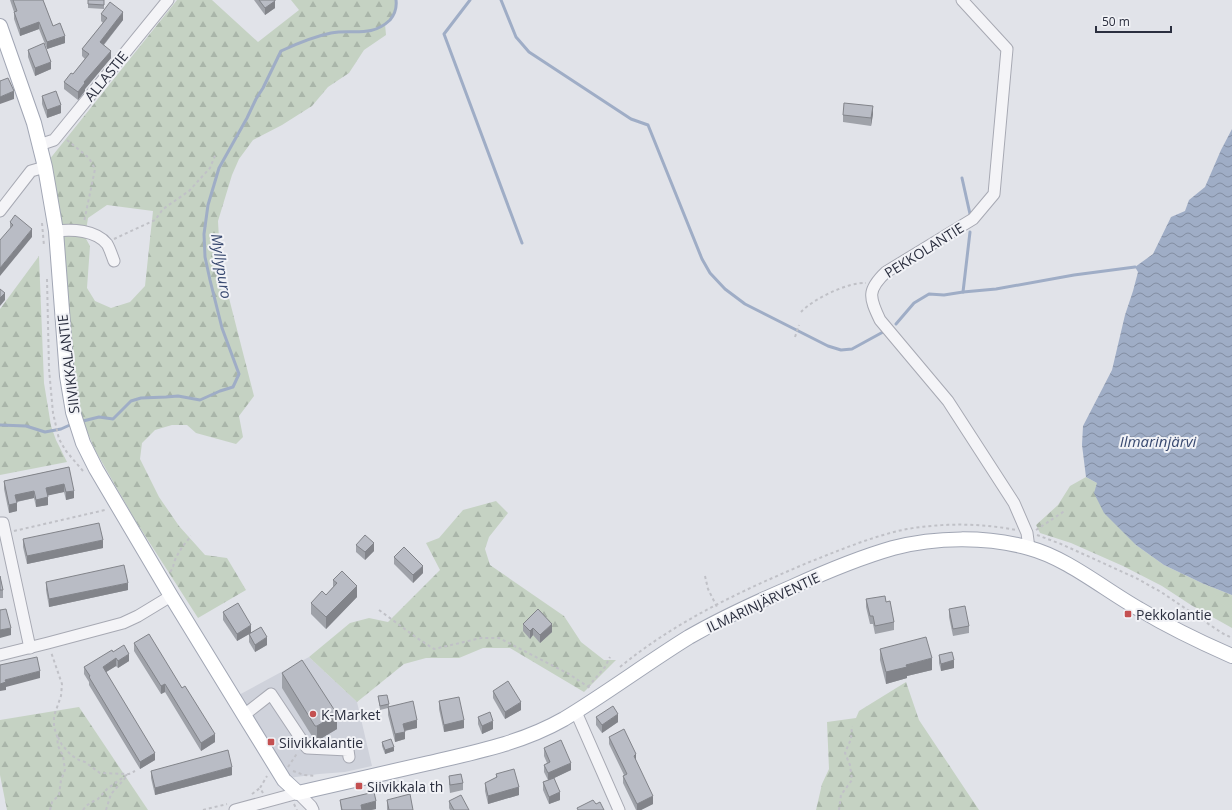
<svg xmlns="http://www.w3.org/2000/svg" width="1232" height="810" font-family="'Open Sans',sans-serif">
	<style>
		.built { fill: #cfd2db }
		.forest { fill: url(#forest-firs); fill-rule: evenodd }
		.water { fill: url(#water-waves) }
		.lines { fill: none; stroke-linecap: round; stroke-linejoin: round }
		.stream { stroke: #9fadc6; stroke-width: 3 }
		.minor-casing { stroke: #a7a9b3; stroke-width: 13 }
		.major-casing { stroke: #a1a6b4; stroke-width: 16 }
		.path { stroke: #c0c1c7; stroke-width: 2; stroke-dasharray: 3 3; stroke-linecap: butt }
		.minor { stroke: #f4f4f7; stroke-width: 11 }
		.major { stroke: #fff; stroke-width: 14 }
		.wall { fill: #9fa2a9 }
		.shaded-wall { fill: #82848a }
		.building { fill: #b9bcc5; stroke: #82848a }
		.poi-dot { fill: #c45051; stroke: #f1f2f6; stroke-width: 1.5 }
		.labels { text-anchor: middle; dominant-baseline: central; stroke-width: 4; stroke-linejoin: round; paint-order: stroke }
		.street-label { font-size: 14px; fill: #2b2f3f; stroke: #f1f2f6 }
		.poi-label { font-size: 14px; fill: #2b2f3f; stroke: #f1f2f6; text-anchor: start }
		.water-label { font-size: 15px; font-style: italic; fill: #384970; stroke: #f1f2f6 }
	</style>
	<defs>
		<pattern id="forest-firs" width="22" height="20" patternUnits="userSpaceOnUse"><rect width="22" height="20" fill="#c5d2c3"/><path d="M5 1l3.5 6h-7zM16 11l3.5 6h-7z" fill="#a9b5a9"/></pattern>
		<pattern id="water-waves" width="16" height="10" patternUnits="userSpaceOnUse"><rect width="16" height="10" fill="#9fadc6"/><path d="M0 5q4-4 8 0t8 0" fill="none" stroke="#828da2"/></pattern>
	</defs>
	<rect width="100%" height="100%" fill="#e1e3e9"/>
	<polygon class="built" points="309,657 357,702 372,766 345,772 319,774 288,778 237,696"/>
	<g class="forest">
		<path d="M177,0H212L258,42L299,10L291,0H396C396,12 393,16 385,24L386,35L364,50L349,73L328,87L312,106L282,125L253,140L239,159L232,175L218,221L220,257L230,302L254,396L239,416L243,437L236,444L196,433L187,425H172L155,430L142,443L140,459L159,497L179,526L205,555L227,558L246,590L198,618L135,520L95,450L81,417L73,374L49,160ZM107,205L153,211L145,286L130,302L111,308L95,301L87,288L90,246L85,237L88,218Z"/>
		<polygon points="39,256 44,383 51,426 56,440 67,462 0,475 0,309"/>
		<polygon points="1086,477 1097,483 1136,545 1164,565 1204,584 1232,595 1232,628 1191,605 1162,586 1123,566 1071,543 1040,533 1036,525 1058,505 1070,486"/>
		<polygon points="496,501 508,513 489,537 485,549 490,565 564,616 581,642 604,660 616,660 584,692 510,648 483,648 459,658 426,658 404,664 357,702 309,657 350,623 369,618 388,622 440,570 426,543 439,538 463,510"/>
		<polygon points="906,682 919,720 979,810 816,810 822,784 829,769 827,722 856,718 859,711"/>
		<polygon points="79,707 148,810 7,810 0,775 0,720"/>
	</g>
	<polygon class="water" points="1232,129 1232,595 1204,584 1164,565 1136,545 1104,513 1094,493 1097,483 1086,477 1082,445 1083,426 1112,370 1125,315 1133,291 1138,272 1135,267 1153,254 1171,217 1185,211 1189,200 1205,187 1221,150"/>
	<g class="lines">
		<g class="stream">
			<polyline points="470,0 444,34 522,243"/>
			<polyline points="501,0 516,37 529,52 631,119 648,125 702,259 710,273 725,289 745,304 828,346 841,350 852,349 883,332"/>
			<polyline points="962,178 970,214"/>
			<polyline points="963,292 970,232"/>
			<polyline points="896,324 914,303 929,294 944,295 963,292 996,289 1074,275 1135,267"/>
			<path d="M79,422L99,417L113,419L131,401L141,398L166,397L178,396L200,400L220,391L233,387L239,374L222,328L210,280L205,257L204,234L208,205L219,168L247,118L256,99L263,88L281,51C298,43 312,37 331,33C353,29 371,38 390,20C395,14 397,8 396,0"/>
			<polyline points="0,425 26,426 45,432 61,429 72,424"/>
		</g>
		<defs>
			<g id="minor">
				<path d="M962,0L1007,49L994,194L973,219L886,272C867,290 869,297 880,320L948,401L1014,503L1027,533L1029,548"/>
				<polyline points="39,145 54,140 168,0"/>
				<polyline points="0,211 31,171 45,167"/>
				<path d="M56,231C72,229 96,230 107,244C110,249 112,256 114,261"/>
				<polyline points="0,523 3,523 30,648"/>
				<polyline points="0,655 48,643 123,623 138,616 171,596"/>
				<polyline points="576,712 619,810"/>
				<polyline points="244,715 271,694 307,748 348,750 349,757"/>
				<polyline points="235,810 298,793 311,806 313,810"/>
			</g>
			<path id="major" d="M0,26L34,123L45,167L56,231L67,376L73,412L83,443L96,469L171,596L244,715L284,780L298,793C342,783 385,773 429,763C476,752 522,743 564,719C607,693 647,663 689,637C722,618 757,602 792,587C825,572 858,558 893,548C935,537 987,536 1029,548C1067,558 1105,590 1139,609C1169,627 1200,642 1232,656"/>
		</defs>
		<use href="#minor" class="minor-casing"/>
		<use href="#major" class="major-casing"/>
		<g class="path">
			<polyline points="67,140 89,158 95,169 84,222"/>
			<polyline points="42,223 44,246"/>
			<polyline points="114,239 155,220 163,209 189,191 210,168 216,153"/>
			<polyline points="47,279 49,369 53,413 59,439 66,451 83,471"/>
			<path d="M801,312C813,299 848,282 866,283"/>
			<polyline points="795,337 799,325"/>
			<polyline points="1036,530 1066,510"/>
			<polyline points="14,531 105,510"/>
			<polyline points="1037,535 1061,544 1136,578 1161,592 1222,633 1232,638"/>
			<path d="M170,572C174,568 173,564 175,560C179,551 185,543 191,536"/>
			<polyline points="705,576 708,589 718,609"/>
			<polyline points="379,610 417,638 434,649 481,638 499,638 569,674 590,688"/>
			<path d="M620,667C676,621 741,591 807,563C840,550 873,536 907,529C943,523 980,523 1016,530"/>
			<polyline points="588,687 605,667 610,657"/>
			<polyline points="58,737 62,745 71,755 79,760 85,762 100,773 129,774 135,771"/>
			<polyline points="288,767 298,752"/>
			<polyline points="293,771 304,775 316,776"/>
			<polyline points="263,793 260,788 267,776"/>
			<polyline points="252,794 260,788"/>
			<polyline points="294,804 297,810"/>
			<polyline points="50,810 52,802 59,795 61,780 65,770 63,756 58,746 57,736 54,727 54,716 61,696 62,684 51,652"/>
			<polyline points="83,810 86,806 92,802 98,799 107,789 128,774"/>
			<polyline points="106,810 111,794 127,776"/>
			<polyline points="203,810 227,804"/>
			<polyline points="839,810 841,795 852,780 850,765 845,753 851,739 852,726"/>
		</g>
		<use href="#minor" class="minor"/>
		<use href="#major" class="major"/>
	</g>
	<g class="wall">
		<polygon points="10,0 44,0 43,0 53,26 65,43 47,49 39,29 20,36 14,19 14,12"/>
		<polygon points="88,0 104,0 104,9 88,8"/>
		<polygon points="254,0 275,0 275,8 265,15"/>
		<polygon points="101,14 123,20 104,45 111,58 85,89 85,91 78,100 64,89 64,82 73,74 85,59 82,56 82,49 103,23 101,21"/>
		<polygon points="28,50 51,69 35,76 28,57"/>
		<polygon points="42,96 61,113 47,118 42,104"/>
		<polygon points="873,114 871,126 843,122 843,115"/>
		<polygon points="10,222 32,237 10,228"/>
		<polygon points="69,467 74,498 66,500 64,492 47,495 48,505 36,507 34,498 17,502 17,511 9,513 4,489 4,481"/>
		<polygon points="23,539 103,548 27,564 23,547"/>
		<polygon points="356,545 374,551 365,560 356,552"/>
		<polygon points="394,557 423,573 413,583 394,564"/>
		<polygon points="0,576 3,590 3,598 0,598"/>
		<polygon points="333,580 357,597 326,629 311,614 311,603 326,595 333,587"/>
		<polygon points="46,582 128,590 49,607 46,590"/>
		<polygon points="866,599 886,602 894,622 894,630 875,634 873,624 870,624 866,607"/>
		<polygon points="949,609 969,626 969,633 953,636 949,617"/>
		<polygon points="223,612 251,633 237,641 223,620"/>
		<polygon points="523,624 552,632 540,643 533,635 530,639 523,631"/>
		<polygon points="249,634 267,645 255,652 249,642"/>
		<polygon points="134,643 182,688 215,742 201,751 165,692 161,694 134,651"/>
		<polygon points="880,649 932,670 907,676 907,678 886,684 880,660"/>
		<polygon points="113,652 129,661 118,668 116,666 106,672 155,760 140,769 89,685 89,682 84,674 84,667"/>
		<polygon points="939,655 954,668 941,671 939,663"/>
		<polygon points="282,673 337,729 317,741 315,741 282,688"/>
		<polygon points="493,691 521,710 505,719 493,698"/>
		<polygon points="378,696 389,704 389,707 417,728 405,731 405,739 395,742 388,715 388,708 380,710"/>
		<polygon points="439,701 464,728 444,732 439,709"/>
		<polygon points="478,717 493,729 482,734 478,724"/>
		<polygon points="596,717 618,722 602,733 596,725"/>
		<polygon points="609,737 636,761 653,804 641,810 636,810 623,783 623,776 624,775 609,744"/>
		<polygon points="382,742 394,751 385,754 382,746"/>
		<polygon points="544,748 571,770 554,778 560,800 549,804 543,790 543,782 548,780 544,772 544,765 547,763 544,756"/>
		<polygon points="151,771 232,775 155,795 151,778"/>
		<polygon points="496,774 519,795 488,804 485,791 485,783 496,778"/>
		<polygon points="449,776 463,783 463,790 450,793 449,784"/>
		<polygon points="340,800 376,809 371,810 341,810"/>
		<polygon points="387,800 413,810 387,810"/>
		<polygon points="449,801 469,810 450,810 449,808"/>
	</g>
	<g class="shaded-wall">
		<polygon points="275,1 275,8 265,15 265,8"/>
		<polygon points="123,12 123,20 100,49 100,42"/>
		<polygon points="39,22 39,29 20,36 20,29"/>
		<polygon points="65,36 65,43 47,49 47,42"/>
		<polygon points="111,51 111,58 85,89 85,91 78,100 78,92 84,82"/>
		<polygon points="51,62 51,69 35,76 35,68"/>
		<polygon points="14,91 14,99 0,104 0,97"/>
		<polygon points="61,105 61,113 47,118 47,110"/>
		<polygon points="873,106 873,114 871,126 871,118"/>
		<polygon points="32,229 32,237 0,276 0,268"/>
		<polygon points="5,293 5,300 0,306 0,298"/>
		<polygon points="64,484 64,492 46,496 46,488"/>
		<polygon points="34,491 34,498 15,502 15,495"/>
		<polygon points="74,491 74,498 66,500 66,492"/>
		<polygon points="48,497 48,505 36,507 36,500"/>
		<polygon points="17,503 17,511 9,513 9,505"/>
		<polygon points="103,540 103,548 27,564 27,556"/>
		<polygon points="374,543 374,551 365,560 365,552"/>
		<polygon points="423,566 423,573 413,583 413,575"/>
		<polygon points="128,583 128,590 49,607 49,599"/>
		<polygon points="357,586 357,597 326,629 326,617"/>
		<polygon points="552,624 552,632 540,643 540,635"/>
		<polygon points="251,625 251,633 237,641 237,634"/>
		<polygon points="11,628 11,635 0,638 0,630"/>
		<polygon points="533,628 533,635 530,639 530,631"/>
		<polygon points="267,637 267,645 255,652 255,645"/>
		<polygon points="129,654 129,661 118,668 118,661"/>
		<polygon points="116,658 116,666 103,674 103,667"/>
		<polygon points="932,658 932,670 907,676 907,678 886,684 886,672 906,665"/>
		<polygon points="954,660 954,668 941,671 941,664"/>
		<polygon points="40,671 40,678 6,687 6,690 0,691 0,684 5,680"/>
		<polygon points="165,684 165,692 161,694 161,686"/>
		<polygon points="521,702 521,710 505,719 505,712"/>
		<polygon points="337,714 337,729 317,741 317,726"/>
		<polygon points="618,714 618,722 602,733 602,725"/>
		<polygon points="417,720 417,728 403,731 403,724"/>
		<polygon points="464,720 464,728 444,732 444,725"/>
		<polygon points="493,721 493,729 482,734 482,726"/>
		<polygon points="405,732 405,739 395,742 395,734"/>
		<polygon points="215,734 215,742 201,751 201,743"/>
		<polygon points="394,747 394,751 385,754 385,750"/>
		<polygon points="155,753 155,760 140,769 140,762"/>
		<polygon points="636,754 636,762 634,756"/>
		<polygon points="571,763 571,770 548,781 548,773"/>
		<polygon points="232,767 232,775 155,795 155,788"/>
		<polygon points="519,787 519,795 488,804 488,796"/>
		<polygon points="560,792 560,800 549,804 549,797"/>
		<polygon points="653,796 653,804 641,810 637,810 637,804"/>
		<polygon points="376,801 376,809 371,810 361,810 361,805"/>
	</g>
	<g class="building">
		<polygon points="13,0 43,0 53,26 60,23 65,36 47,42 39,22 20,29 14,12 17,11"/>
		<polygon points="88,0 104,0 104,5 88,4"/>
		<polygon points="259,0 275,0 275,1 265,8"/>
		<polygon points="110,2 123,12 100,42 111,51 84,82 85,83 78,92 64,82 71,73 73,74 89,54 82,49 107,18 101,14"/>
		<polygon points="44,43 51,62 35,68 28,50"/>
		<polygon points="8,78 14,91 0,97 0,81"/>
		<polygon points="56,91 61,105 47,110 42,96"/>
		<polygon points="844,103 873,106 871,118 843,115"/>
		<polygon points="15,215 32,229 0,268 0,240 13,225 10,222"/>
		<polygon points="0,289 5,293 0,298"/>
		<polygon points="69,467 74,491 66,492 64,484 46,488 48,497 36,500 34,491 15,495 17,503 9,505 4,481"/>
		<polygon points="99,523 103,540 27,556 23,539"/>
		<polygon points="365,535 374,543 365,552 356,545"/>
		<polygon points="404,547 423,566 413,575 394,557"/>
		<polygon points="124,565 128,583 49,599 46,582"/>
		<polygon points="342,571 357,586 326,617 311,603 322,591 326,595 337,583 333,580"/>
		<polygon points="0,576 3,590 0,590"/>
		<polygon points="885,596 886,602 890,601 894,622 875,626 873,616 870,616 866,599"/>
		<polygon points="238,603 251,625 237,634 223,612"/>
		<polygon points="965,606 969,626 953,629 949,609"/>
		<polygon points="6,609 11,628 0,630 0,610"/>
		<polygon points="538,609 552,624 540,635 533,628 530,631 523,624"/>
		<polygon points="261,627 267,637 255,645 249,634"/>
		<polygon points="149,634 182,688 185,686 215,734 201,743 165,684 161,686 134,643"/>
		<polygon points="926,637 932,658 906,665 907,667 886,672 880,649"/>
		<polygon points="124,645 129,654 118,661 116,658 103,667 155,753 140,762 89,677 90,676 84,667 112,650 113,652"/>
		<polygon points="952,652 954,660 941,664 939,655"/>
		<polygon points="37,657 40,671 5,680 6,682 0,684 0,665"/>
		<polygon points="302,660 337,714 317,726 315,726 282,673"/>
		<polygon points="508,681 521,702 505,712 493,691"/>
		<polygon points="387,695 389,704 380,706 378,696"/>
		<polygon points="459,697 464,720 444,725 439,701"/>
		<polygon points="413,701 417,720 403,724 405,732 395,734 388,707"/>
		<polygon points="613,706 618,714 602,725 596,717"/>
		<polygon points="490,712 493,721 482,726 478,717"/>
		<polygon points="624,729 636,754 634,756 653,796 637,804 623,776 627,774 609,737"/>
		<polygon points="391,739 394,747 385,750 382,742"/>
		<polygon points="561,740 571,763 548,773 544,765 550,762 544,748"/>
		<polygon points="228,750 232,767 155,788 151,771"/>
		<polygon points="514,769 519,787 488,796 485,783 497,777 496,774"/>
		<polygon points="461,774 463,783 450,785 449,776"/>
		<polygon points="554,778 560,792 549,797 543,782"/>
		<polygon points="374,792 376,801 361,805 362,810 342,810 340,800"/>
		<polygon points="410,794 413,810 389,810 387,800"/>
		<polygon points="461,795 469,810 454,810 449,801"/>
		<polygon points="593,800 596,804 600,802 604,810 578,810 577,808"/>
	</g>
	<g class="poi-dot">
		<rect x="1124" y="610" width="8" height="8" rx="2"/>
		<circle cx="313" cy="714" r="4"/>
		<rect x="267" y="738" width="8" height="8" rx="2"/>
		<rect x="355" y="782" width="8" height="8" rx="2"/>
	</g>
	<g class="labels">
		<g class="street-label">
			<text transform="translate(106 76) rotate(-51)">ALLASTIE</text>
			<text transform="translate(924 250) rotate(-32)">PEKKOLANTIE</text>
			<text transform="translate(68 364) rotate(-97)">SIIVIKKALANTIE</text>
			<text transform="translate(763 602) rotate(-25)">ILMARINJÄRVENTIE</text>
		</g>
		<g class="poi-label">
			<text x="1136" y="614">Pekkolantie</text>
			<text x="321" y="714">K-Market</text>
			<text x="279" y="742">Siivikkalantie</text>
			<text x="367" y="786">Siivikkala th</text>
		</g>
		<g class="water-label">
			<text transform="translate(222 266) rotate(81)">Myllypuro</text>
			<text x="1158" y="441">Ilmarinjärvi</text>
		</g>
	</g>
	<path d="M1096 26v6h75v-6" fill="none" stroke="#2b2f3f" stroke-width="2"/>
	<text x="1102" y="26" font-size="12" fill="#2b2f3f" stroke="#f1f2f6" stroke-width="3" paint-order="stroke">50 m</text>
</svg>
